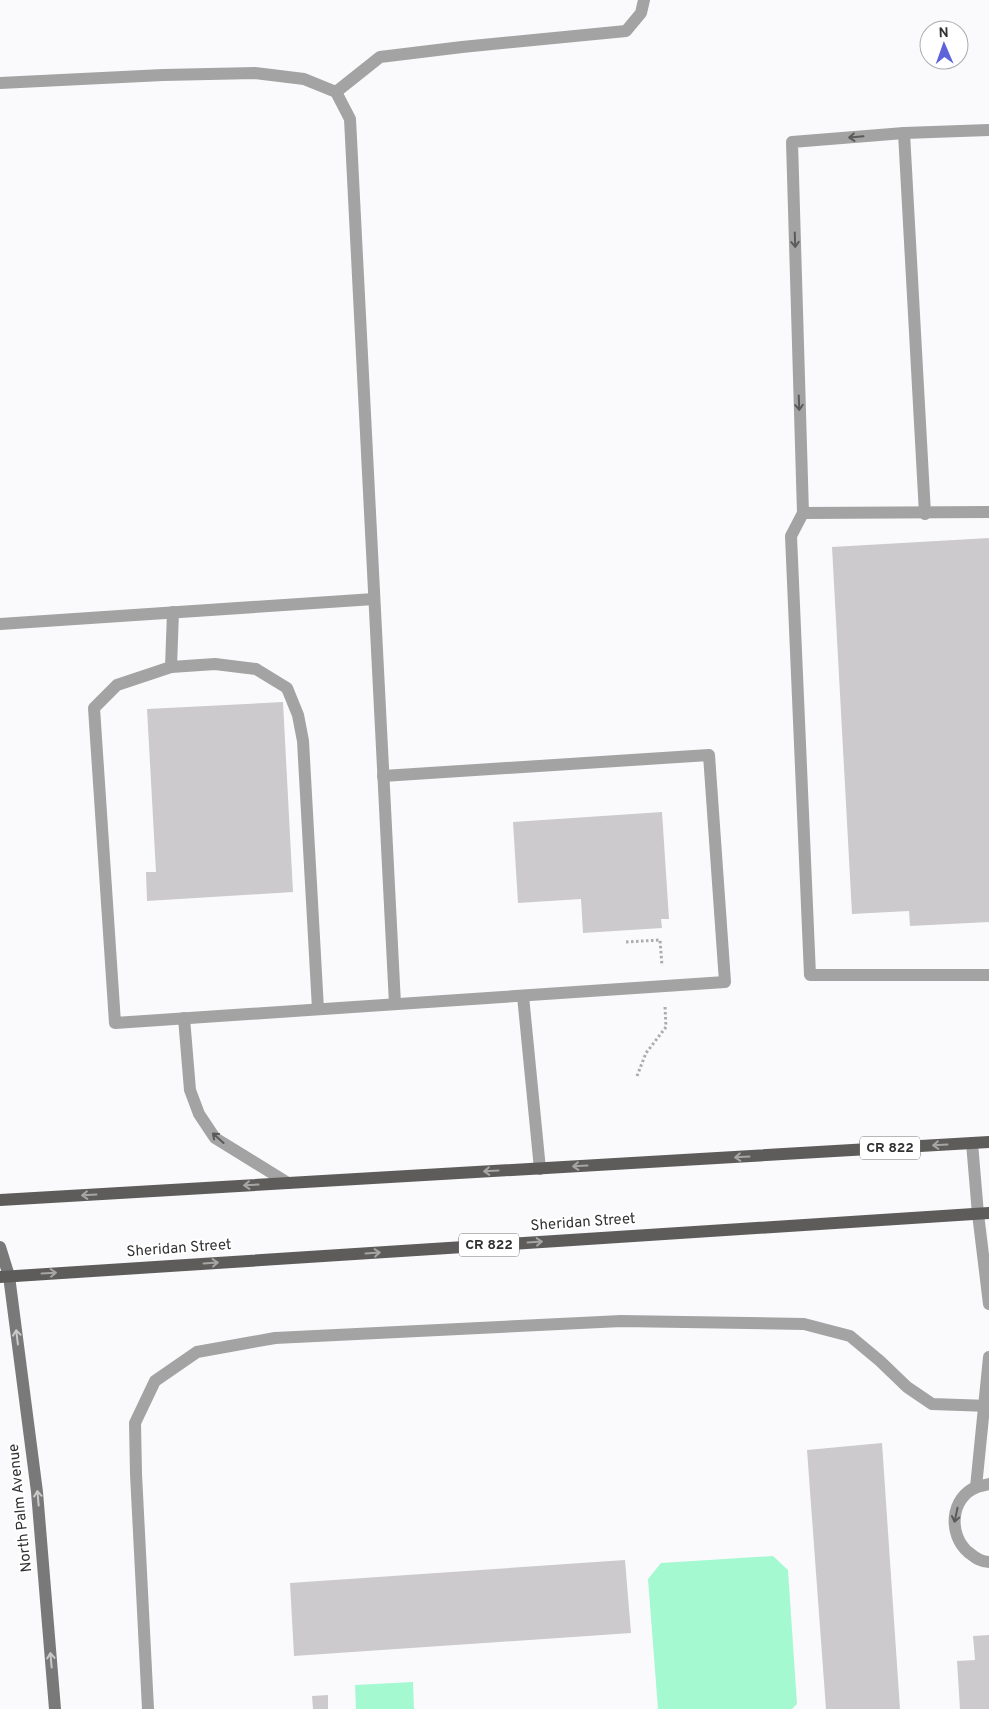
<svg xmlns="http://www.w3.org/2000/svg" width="989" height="1709" font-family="Overpass,sans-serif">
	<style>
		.green { fill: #a4f9d1 }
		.building { fill: #cccacc }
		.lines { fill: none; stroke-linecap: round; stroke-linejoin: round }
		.path { stroke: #acacae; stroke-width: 3; stroke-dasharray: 2.5 2.5; stroke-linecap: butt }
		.service { stroke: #a4a3a3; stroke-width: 12 }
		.secondary { stroke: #7a7979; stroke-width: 12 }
		.primary { stroke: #5d5c5b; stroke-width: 12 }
		.oneway { stroke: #5a5a5a }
		.oneway2 { stroke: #a6a5a5 }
		.oneway3 { stroke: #cac9c9 }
		.labels { text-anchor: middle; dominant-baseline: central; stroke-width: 4; stroke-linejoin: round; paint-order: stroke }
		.shield { fill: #fff; stroke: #707070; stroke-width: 1 }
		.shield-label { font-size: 14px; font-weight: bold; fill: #323233 }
		.street-label { font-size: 15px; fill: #323233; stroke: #fff }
	</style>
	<rect width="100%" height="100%" fill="#fafafc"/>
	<g class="green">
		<polygon points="773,1556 788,1570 797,1704 792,1709 658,1709 648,1579 661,1563"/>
		<polygon points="413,1682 414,1709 356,1709 355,1685"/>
	</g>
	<g class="building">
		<polygon points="989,538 989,922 910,926 909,911 852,914 832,547"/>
		<polygon points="283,702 293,892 147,901 146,872 156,872 147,709"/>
		<polygon points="662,812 669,919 661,919 662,928 583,933 581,899 518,903 513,822"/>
		<polygon points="882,1443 900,1709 826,1709 807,1450"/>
		<polygon points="625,1560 631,1633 294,1656 290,1583"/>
		<polygon points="989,1635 989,1709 960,1709 957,1661 975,1660 973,1636"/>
		<polygon points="328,1695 328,1709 313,1709 312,1696"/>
	</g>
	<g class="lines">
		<g class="path">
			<polyline points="626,942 660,940 662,966"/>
			<polyline points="637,1076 646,1053 666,1027 665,1007"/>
		</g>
		<g class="service">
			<polyline points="0,83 163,75 255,73 304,79 336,92 350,119 395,1004"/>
			<polyline points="336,92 380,57 462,47 626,31 641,13 644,0"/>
			<polyline points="989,130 904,133 792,142 803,513 791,536 810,975 989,975"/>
			<polyline points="904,133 925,514"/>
			<polyline points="803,513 989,512"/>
			<polyline points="173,612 171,667 117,685 94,708 115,1023 725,982 709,755 383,776"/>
			<polyline points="0,624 374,599"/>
			<polyline points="171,667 215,664 256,669 287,688 298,715 303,741 318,1009"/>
			<polyline points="523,996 540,1169"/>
			<polyline points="184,1018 190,1090 199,1114 215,1138 288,1183"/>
			<polyline points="972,1143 978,1214 989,1304"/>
			<path d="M989,1484C985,1485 981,1486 977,1487C950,1497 948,1535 968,1552C975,1557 980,1562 989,1562"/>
			<polyline points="976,1487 989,1357"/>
			<polyline points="148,1709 136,1474 135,1423 155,1381 197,1352 275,1338 621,1321 804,1324 850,1336 880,1361 907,1387 932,1404 989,1406"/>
		</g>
		<polyline class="secondary" points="0,1247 9,1276 37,1492 55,1709"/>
		<g class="primary">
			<polyline points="0,1200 989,1142"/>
			<polyline points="0,1277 989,1213"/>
		</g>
	</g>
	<defs><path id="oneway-shaft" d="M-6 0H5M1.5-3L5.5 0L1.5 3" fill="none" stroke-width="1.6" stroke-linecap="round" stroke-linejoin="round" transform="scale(1.25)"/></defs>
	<g class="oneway">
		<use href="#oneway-shaft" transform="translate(856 137) rotate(175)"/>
		<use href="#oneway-shaft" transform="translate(795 240) rotate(88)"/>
		<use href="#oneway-shaft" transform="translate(799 403) rotate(88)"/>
		<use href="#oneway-shaft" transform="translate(218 1138) rotate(-138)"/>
		<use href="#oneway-shaft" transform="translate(956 1515) rotate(102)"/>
	</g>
	<g class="oneway2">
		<use href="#oneway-shaft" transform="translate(940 1145) rotate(177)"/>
		<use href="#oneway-shaft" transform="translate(742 1157) rotate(177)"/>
		<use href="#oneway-shaft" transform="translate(580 1166) rotate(177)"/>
		<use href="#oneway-shaft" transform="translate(491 1171) rotate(177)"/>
		<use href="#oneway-shaft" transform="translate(251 1185) rotate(177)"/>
		<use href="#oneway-shaft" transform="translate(89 1195) rotate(177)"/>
		<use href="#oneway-shaft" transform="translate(535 1242) rotate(-4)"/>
		<use href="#oneway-shaft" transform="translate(373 1253) rotate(-4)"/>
		<use href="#oneway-shaft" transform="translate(211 1263) rotate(-4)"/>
		<use href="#oneway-shaft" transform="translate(49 1273) rotate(-3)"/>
	</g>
	<g class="oneway3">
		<use href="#oneway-shaft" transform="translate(17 1337) rotate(-97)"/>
		<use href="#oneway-shaft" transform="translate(38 1498) rotate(-95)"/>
		<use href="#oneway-shaft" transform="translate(51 1660) rotate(-95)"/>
	</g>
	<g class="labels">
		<g class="shield">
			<rect x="860" y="1136.5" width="60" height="23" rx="4"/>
			<rect x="459" y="1233.5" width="60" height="23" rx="4"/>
		</g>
		<g class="shield-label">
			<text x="890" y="1148">CR 822</text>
			<text x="489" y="1245">CR 822</text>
		</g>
		<g class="street-label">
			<text transform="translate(583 1223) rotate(-4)">Sheridan Street</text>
			<text transform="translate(179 1249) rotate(-4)">Sheridan Street</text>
			<text transform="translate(21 1508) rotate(-96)">North Palm Avenue</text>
		</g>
	</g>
	<g transform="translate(944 45) rotate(358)"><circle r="24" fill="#ffffff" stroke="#adadad"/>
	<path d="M0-4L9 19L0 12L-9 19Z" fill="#5d63db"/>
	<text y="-8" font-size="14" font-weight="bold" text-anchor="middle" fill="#323233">N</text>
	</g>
</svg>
